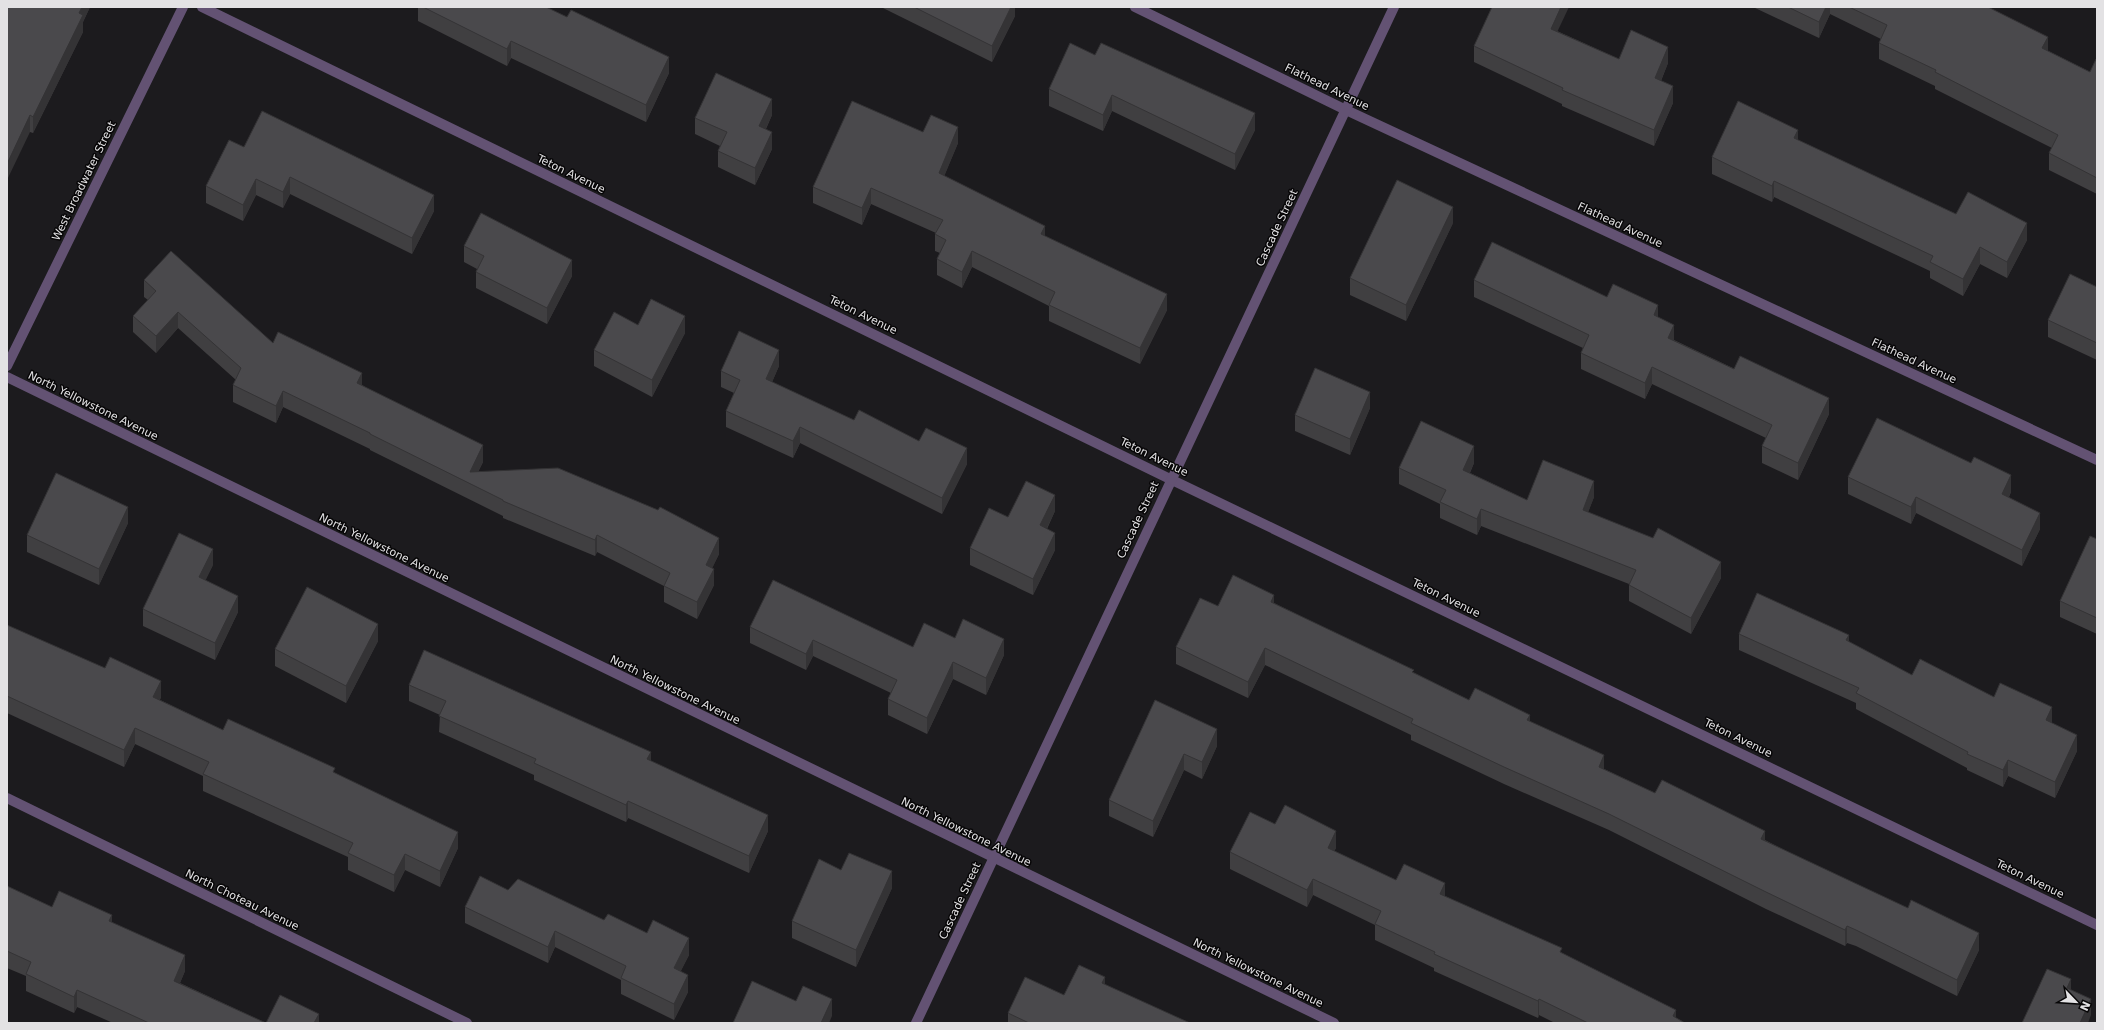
<svg xmlns="http://www.w3.org/2000/svg" width="2104" height="1030" font-family="'DejaVu Sans',sans-serif">
	<style>
		.lines { fill: none; stroke-linecap: round; stroke-linejoin: round }
		.street { stroke: #635273; stroke-width: 10 }
		.wall { fill: #403f41 }
		.shaded-wall { fill: #343335 }
		.building { fill: #4a494c; stroke: #343335 }
		.labels { text-anchor: middle; dominant-baseline: central; stroke-width: 3; stroke-linejoin: round; paint-order: stroke }
		.street-label { font-size: 11px; fill: #e3e2e4; stroke: #070607 }
	</style>
	<rect width="100%" height="100%" fill="#1c1b1e"/>
	<g class="lines">
		<g class="street">
			<polyline points="202,7 1170,479 2097,925"/>
			<polyline points="1135,7 1346,110 2097,460"/>
			<polyline points="7,366 183,7"/>
			<polyline points="7,377 1334,1023"/>
			<polyline points="7,798 467,1023"/>
			<polyline points="916,1023 1394,7"/>
		</g>
	</g>
	<g class="wall">
		<polygon points="7,7 90,7 83,22 83,32 33,133 30,132"/>
		<polygon points="418,7 546,7 669,73 646,122 511,58 507,66 418,21"/>
		<polygon points="883,7 1015,7 1015,16 992,62 883,8"/>
		<polygon points="1753,7 1988,7 2048,51 2090,72 2097,60 2097,194 2049,170 2049,153 2052,148 1935,89 1935,86 1879,59 1879,43 1881,39 1830,14 1819,38"/>
		<polygon points="1557,31 1619,59 1668,63 1661,81 1673,103 1654,146 1562,106 1562,104 1474,62 1474,46"/>
		<polygon points="1095,55 1255,130 1235,170 1112,111 1103,131 1049,106 1049,89"/>
		<polygon points="772,115 766,129 772,149 755,185 718,167 718,151 720,146 695,134 695,118"/>
		<polygon points="923,132 958,143 944,176 1045,236 1167,310 1140,364 1049,321 1049,306 972,267 962,288 937,275 937,259 940,253 935,251 935,234 936,233 871,204 862,225 813,203 813,187"/>
		<polygon points="1798,140 1956,214 2027,240 2007,278 1980,264 1963,296 1930,278 1930,271 1774,197 1772,202 1712,174 1712,157"/>
		<polygon points="244,147 434,211 412,254 290,194 283,208 256,195 243,221 206,203 206,186"/>
		<polygon points="1453,223 1406,321 1350,295 1350,278"/>
		<polygon points="464,246 572,276 547,324 476,288 476,272 477,269 464,262"/>
		<polygon points="144,280 273,343 362,385 483,462 478,472 719,554 712,568 714,585 697,619 664,602 664,586 597,552 595,556 503,518 503,516 370,450 370,449 283,407 276,423 233,402 233,385 236,380 178,328 156,353 133,332 133,316 148,300 144,297"/>
		<polygon points="1474,280 1607,297 1658,317 1674,340 1829,414 1798,480 1762,463 1762,446 1766,438 1652,384 1645,399 1581,369 1581,353 1583,348 1474,297"/>
		<polygon points="2097,287 2097,360 2048,337 2048,320"/>
		<polygon points="638,325 685,333 652,397 594,366 594,350"/>
		<polygon points="779,366 772,382 854,420 967,464 942,514 800,443 793,458 726,427 726,411 734,393 721,387 721,371"/>
		<polygon points="1370,408 1350,455 1295,431 1295,415"/>
		<polygon points="1474,463 1470,473 1527,500 1594,497 1588,512 1721,578 1691,634 1629,601 1629,584 1481,526 1477,535 1440,518 1440,504 1399,484 1399,468"/>
		<polygon points="1848,477 2011,492 2009,497 2040,529 2022,566 1916,513 1911,524 1848,494"/>
		<polygon points="1055,511 1047,529 1055,550 1033,595 970,565 970,548 1008,517"/>
		<polygon points="128,523 99,585 27,552 27,535"/>
		<polygon points="2097,539 2097,634 2060,617 2060,601"/>
		<polygon points="213,565 205,580 238,612 215,660 143,626 143,609"/>
		<polygon points="1274,603 1469,700 1530,722 1604,769 1655,793 1765,840 1979,950 1957,996 1856,946 1847,943 1845,946 1766,909 1609,830 1504,784 1411,740 1411,735 1265,665 1248,698 1176,664 1176,647 1218,606"/>
		<polygon points="7,625 161,697 160,700 223,730 335,773 458,848 440,887 405,870 394,892 348,870 348,857 203,791 203,776 135,744 124,767 7,713"/>
		<polygon points="750,627 913,647 955,638 1004,655 986,695 953,679 927,734 888,715 888,699 891,693 813,656 806,670 750,643"/>
		<polygon points="1739,634 1849,642 1912,675 1994,697 2052,723 2077,751 2055,798 2008,776 2003,787 1967,770 1967,768 1856,709 1856,703 1739,650"/>
		<polygon points="378,641 346,703 275,666 275,649"/>
		<polygon points="409,685 651,761 768,831 749,873 628,818 626,822 534,780 534,775 439,732 440,715 409,701"/>
		<polygon points="1155,700 1217,746 1202,779 1184,770 1153,837 1109,816 1109,800"/>
		<polygon points="1336,848 1334,851 1396,880 1445,896 1562,953 1685,1023 1555,1023 1539,1015 1538,1018 1434,971 1434,968 1375,940 1375,925 1313,895 1307,907 1230,869 1230,852"/>
		<polygon points="841,870 892,888 856,967 792,938 792,921"/>
		<polygon points="7,886 52,907 112,922 185,971 180,983 266,1023 319,1023 113,1023 77,1007 74,1013 26,991 26,976 7,968"/>
		<polygon points="508,890 604,920 689,955 680,972 688,992 674,1020 621,994 621,980 555,947 548,963 465,923 465,907"/>
		<polygon points="1105,985 1190,1023 1008,1023 1008,1013 1064,995"/>
	</g>
	<g class="shaded-wall">
		<polygon points="82,7 90,7 83,22 83,32 33,133 33,117"/>
		<polygon points="1011,7 1015,7 1015,16 992,62 992,46"/>
		<polygon points="1561,7 1569,7 1551,45 1551,29"/>
		<polygon points="1826,7 1830,7 1830,14 1819,38 1819,22"/>
		<polygon points="2048,37 2048,54 2042,48"/>
		<polygon points="511,41 511,58 507,66 507,49"/>
		<polygon points="1668,47 1668,63 1655,95 1655,78"/>
		<polygon points="669,57 669,73 646,122 646,105"/>
		<polygon points="1673,86 1673,103 1654,146 1654,130"/>
		<polygon points="1112,95 1112,111 1103,131 1103,115"/>
		<polygon points="772,99 772,115 759,143 759,126"/>
		<polygon points="1255,113 1255,130 1235,170 1235,154"/>
		<polygon points="30,115 30,132 7,180 7,164"/>
		<polygon points="958,127 958,143 939,189 939,173"/>
		<polygon points="1798,130 1798,146 1794,138"/>
		<polygon points="772,132 772,149 755,185 755,168"/>
		<polygon points="290,177 290,194 283,208 283,192"/>
		<polygon points="256,179 256,195 243,221 243,205"/>
		<polygon points="1774,181 1774,197 1772,202 1772,186"/>
		<polygon points="871,188 871,204 862,225 862,208"/>
		<polygon points="434,195 434,211 412,254 412,238"/>
		<polygon points="1453,207 1453,223 1406,321 1406,305"/>
		<polygon points="2027,223 2027,240 2007,278 2007,262"/>
		<polygon points="1045,226 1045,242 1041,234"/>
		<polygon points="1980,247 1980,264 1963,296 1963,279"/>
		<polygon points="972,251 972,267 962,288 962,272"/>
		<polygon points="572,260 572,276 547,324 547,308"/>
		<polygon points="1167,294 1167,310 1140,364 1140,348"/>
		<polygon points="1658,305 1658,322 1654,315"/>
		<polygon points="178,312 178,328 156,353 156,336"/>
		<polygon points="685,316 685,333 652,397 652,380"/>
		<polygon points="1674,325 1674,341 1668,338"/>
		<polygon points="779,350 779,366 766,396 766,379"/>
		<polygon points="1652,367 1652,384 1645,399 1645,383"/>
		<polygon points="362,373 362,389 357,383"/>
		<polygon points="283,391 283,407 276,423 276,406"/>
		<polygon points="1370,392 1370,408 1350,455 1350,439"/>
		<polygon points="1829,398 1829,414 1798,480 1798,463"/>
		<polygon points="800,427 800,443 793,458 793,441"/>
		<polygon points="483,445 483,462 472,484 470,472"/>
		<polygon points="1474,446 1474,463 1463,487 1463,470"/>
		<polygon points="967,448 967,464 942,514 942,498"/>
		<polygon points="2011,475 2011,492 2002,510 2002,494"/>
		<polygon points="1594,481 1594,497 1583,526 1583,510"/>
		<polygon points="1055,495 1055,511 1040,542 1040,525"/>
		<polygon points="1916,497 1916,513 1911,524 1911,507"/>
		<polygon points="128,507 128,523 99,585 99,569"/>
		<polygon points="1481,509 1481,526 1477,535 1477,519"/>
		<polygon points="2040,513 2040,529 2022,566 2022,550"/>
		<polygon points="1055,533 1055,550 1033,595 1033,579"/>
		<polygon points="597,535 597,552 595,556 595,540"/>
		<polygon points="719,538 719,554 706,581 706,565"/>
		<polygon points="213,549 213,565 199,594 199,577"/>
		<polygon points="1721,562 1721,578 1691,634 1691,618"/>
		<polygon points="714,569 714,585 697,619 697,602"/>
		<polygon points="1274,595 1274,611 1271,602"/>
		<polygon points="238,596 238,612 215,660 215,643"/>
		<polygon points="378,624 378,641 346,703 346,686"/>
		<polygon points="1849,635 1849,651 1846,640"/>
		<polygon points="1004,639 1004,655 986,695 986,678"/>
		<polygon points="813,640 813,656 806,670 806,654"/>
		<polygon points="1265,648 1265,665 1248,698 1248,682"/>
		<polygon points="953,662 953,679 927,734 927,718"/>
		<polygon points="161,681 161,697 153,714 153,697"/>
		<polygon points="2052,707 2052,724 2046,720"/>
		<polygon points="1530,715 1530,731 1527,720"/>
		<polygon points="135,728 135,744 124,767 124,750"/>
		<polygon points="1217,729 1217,746 1202,779 1202,762"/>
		<polygon points="2077,735 2077,751 2055,798 2055,782"/>
		<polygon points="651,752 651,768 647,759"/>
		<polygon points="1184,754 1184,770 1153,837 1153,821"/>
		<polygon points="1604,755 1604,772 1599,767"/>
		<polygon points="2008,760 2008,776 2003,787 2003,770"/>
		<polygon points="628,801 628,818 626,822 626,805"/>
		<polygon points="768,815 768,831 749,873 749,856"/>
		<polygon points="1336,831 1336,848 1328,864 1328,848"/>
		<polygon points="1765,831 1765,848 1761,839"/>
		<polygon points="458,832 458,848 440,887 440,871"/>
		<polygon points="405,854 405,870 394,892 394,875"/>
		<polygon points="892,871 892,888 856,967 856,950"/>
		<polygon points="1313,879 1313,895 1307,907 1307,890"/>
		<polygon points="1445,883 1445,900 1440,894"/>
		<polygon points="112,915 112,932 109,921"/>
		<polygon points="1847,926 1847,943 1845,946 1845,930"/>
		<polygon points="555,931 555,947 548,963 548,947"/>
		<polygon points="1979,933 1979,950 1957,996 1957,980"/>
		<polygon points="689,938 689,955 674,985 674,968"/>
		<polygon points="185,955 185,971 174,997 174,981"/>
		<polygon points="688,975 688,992 674,1020 674,1004"/>
		<polygon points="1105,977 1105,994 1102,983"/>
		<polygon points="2071,979 2071,996 2067,988"/>
		<polygon points="77,990 77,1007 74,1013 74,997"/>
		<polygon points="832,999 832,1016 829,1023 821,1023"/>
		<polygon points="1539,999 1539,1015 1538,1018 1538,1001"/>
		<polygon points="2091,999 2091,1015 2088,1023 2080,1023"/>
		<polygon points="1676,1010 1676,1023 1673,1016"/>
		<polygon points="319,1014 319,1023 314,1023"/>
	</g>
	<g class="building">
		<polygon points="7,7 82,7 79,13 83,15 33,117 30,115 7,164"/>
		<polygon points="423,7 546,7 567,17 571,10 669,57 646,105 511,41 507,49"/>
		<polygon points="914,7 1011,7 992,46"/>
		<polygon points="1492,7 1561,7 1551,29 1619,59 1631,30 1668,47 1655,78 1673,86 1654,130 1562,90 1563,88 1474,46"/>
		<polygon points="1788,7 1826,7 1819,22"/>
		<polygon points="1849,7 1988,7 2048,37 2042,48 2090,72 2096,59 2097,60 2097,178 2049,153 2058,135 1935,72 1936,70 1879,43 1887,25"/>
		<polygon points="1070,43 1095,55 1101,43 1255,113 1235,154 1112,95 1103,115 1049,89"/>
		<polygon points="716,73 772,99 759,126 772,132 755,168 718,151 727,132 695,118"/>
		<polygon points="852,101 923,132 931,115 958,127 939,173 1045,226 1041,234 1167,294 1140,348 1049,305 1055,292 972,251 962,272 937,259 946,240 935,234 943,220 871,188 862,208 813,187"/>
		<polygon points="1738,101 1798,130 1794,138 1956,214 1968,192 2027,223 2007,262 1980,247 1963,279 1930,262 1933,256 1774,181 1772,186 1712,157"/>
		<polygon points="262,111 434,195 412,238 290,177 283,192 256,179 243,205 206,186 229,140 244,147"/>
		<polygon points="1397,180 1453,207 1406,305 1350,278"/>
		<polygon points="481,213 572,260 547,308 476,272 484,256 464,246"/>
		<polygon points="1492,242 1607,297 1613,284 1658,305 1654,315 1674,325 1668,338 1734,369 1740,356 1829,398 1798,463 1762,446 1772,425 1652,367 1645,383 1581,353 1589,335 1474,280"/>
		<polygon points="171,251 273,343 278,332 362,373 357,383 483,445 470,472 558,468 658,510 660,507 719,538 706,565 714,569 697,602 664,586 670,573 597,535 595,540 503,501 503,500 370,434 370,433 283,391 276,406 233,385 241,368 178,312 156,336 133,316 156,291 144,280"/>
		<polygon points="2070,274 2097,287 2097,343 2048,320"/>
		<polygon points="651,299 685,316 652,380 594,350 614,312 638,325"/>
		<polygon points="739,331 779,350 766,379 854,420 859,410 919,441 926,428 967,448 942,498 800,427 793,441 726,411 740,380 721,371"/>
		<polygon points="1315,368 1370,392 1350,439 1295,415"/>
		<polygon points="1877,418 1971,463 1974,457 2011,475 2002,494 2040,513 2022,550 1916,497 1911,507 1848,477"/>
		<polygon points="1421,421 1474,446 1463,470 1527,500 1543,460 1594,481 1583,510 1653,538 1658,528 1721,562 1691,618 1629,585 1636,570 1481,509 1477,519 1440,502 1446,490 1399,468"/>
		<polygon points="56,473 128,507 99,569 27,535"/>
		<polygon points="1026,481 1055,495 1040,525 1055,533 1033,579 970,548 989,508 1008,517"/>
		<polygon points="179,533 213,549 199,577 238,596 215,643 143,609"/>
		<polygon points="2090,536 2097,539 2097,618 2060,601"/>
		<polygon points="1233,575 1274,595 1271,602 1414,670 1412,672 1469,700 1475,688 1530,715 1527,720 1604,755 1599,767 1655,793 1662,780 1765,831 1761,839 1908,908 1911,900 1979,933 1957,980 1856,930 1847,926 1845,930 1766,892 1609,814 1504,767 1411,723 1413,719 1265,648 1248,682 1176,647 1200,598 1218,606"/>
		<polygon points="773,580 913,647 924,623 955,638 963,619 1004,639 986,678 953,662 927,718 888,699 897,680 813,640 806,654 750,627"/>
		<polygon points="307,587 378,624 346,686 275,649"/>
		<polygon points="1757,593 1849,635 1846,640 1912,675 1920,659 1994,697 2000,683 2052,707 2046,720 2077,735 2055,782 2008,760 2003,770 1967,754 1968,752 1856,693 1859,688 1739,634"/>
		<polygon points="7,625 105,668 110,657 161,681 153,697 223,730 228,719 335,768 333,772 458,832 440,871 405,854 394,875 348,853 353,843 203,774 209,762 135,728 124,750 7,696"/>
		<polygon points="424,650 651,752 647,759 768,815 749,856 628,801 626,805 534,763 536,759 439,716 446,701 409,685"/>
		<polygon points="1155,700 1217,729 1202,762 1184,754 1153,821 1109,800"/>
		<polygon points="1285,805 1336,831 1328,848 1396,880 1404,864 1445,883 1440,894 1562,948 1560,952 1676,1010 1673,1016 1685,1023 1588,1023 1539,999 1538,1001 1434,954 1435,952 1375,924 1381,911 1313,879 1307,890 1230,852 1250,812 1275,824"/>
		<polygon points="849,853 892,871 856,950 792,921 819,859 841,870"/>
		<polygon points="480,876 508,890 518,879 604,920 608,914 647,933 653,920 689,938 674,968 688,975 674,1004 621,978 626,966 555,931 548,947 465,907"/>
		<polygon points="7,886 52,907 59,891 112,915 109,921 185,955 174,981 266,1023 280,995 319,1014 314,1023 149,1023 77,990 74,997 26,974 31,962 7,951"/>
		<polygon points="1079,965 1105,977 1102,983 1190,1023 1029,1023 1008,1013 1025,977 1064,995"/>
		<polygon points="2047,969 2071,979 2067,988 2091,999 2080,1023 2022,1023"/>
		<polygon points="752,981 796,1001 803,986 832,999 821,1023 733,1023"/>
	</g>
	<g class="labels">
		<g class="street-label">
			<text transform="translate(1327 87) rotate(26)">Flathead Avenue</text>
			<text transform="translate(571 174) rotate(26)">Teton Avenue</text>
			<text transform="translate(84 181) rotate(-64)">West Broadwater Street</text>
			<text transform="translate(1620 225) rotate(25)">Flathead Avenue</text>
			<text transform="translate(1277 228) rotate(-65)">Cascade Street</text>
			<text transform="translate(863 315) rotate(26)">Teton Avenue</text>
			<text transform="translate(1914 361) rotate(25)">Flathead Avenue</text>
			<text transform="translate(93 406) rotate(26)">North Yellowstone Avenue</text>
			<text transform="translate(1154 457) rotate(26)">Teton Avenue</text>
			<text transform="translate(1138 520) rotate(-65)">Cascade Street</text>
			<text transform="translate(384 548) rotate(26)">North Yellowstone Avenue</text>
			<text transform="translate(1446 598) rotate(26)">Teton Avenue</text>
			<text transform="translate(675 690) rotate(26)">North Yellowstone Avenue</text>
			<text transform="translate(1738 738) rotate(26)">Teton Avenue</text>
			<text transform="translate(966 832) rotate(26)">North Yellowstone Avenue</text>
			<text transform="translate(2030 879) rotate(26)">Teton Avenue</text>
			<text transform="translate(242 900) rotate(26)">North Choteau Avenue</text>
			<text transform="translate(960 901) rotate(-65)">Cascade Street</text>
			<text transform="translate(1258 973) rotate(26)">North Yellowstone Avenue</text>
		</g>
	</g>
	<rect width="2104" height="1030" fill="none" stroke="#e3e2e4" stroke-width="16"/>
	<g transform="translate(2076 1002) rotate(115)" stroke="#070607" stroke-width="3" paint-order="stroke">
	<path d="M0-3L7 15L0 10L-7 15Z" fill="#e3e2e4"/>
	<text y="-6" font-size="11" font-weight="bold" text-anchor="middle" fill="#e3e2e4">N</text>
	</g>
</svg>
